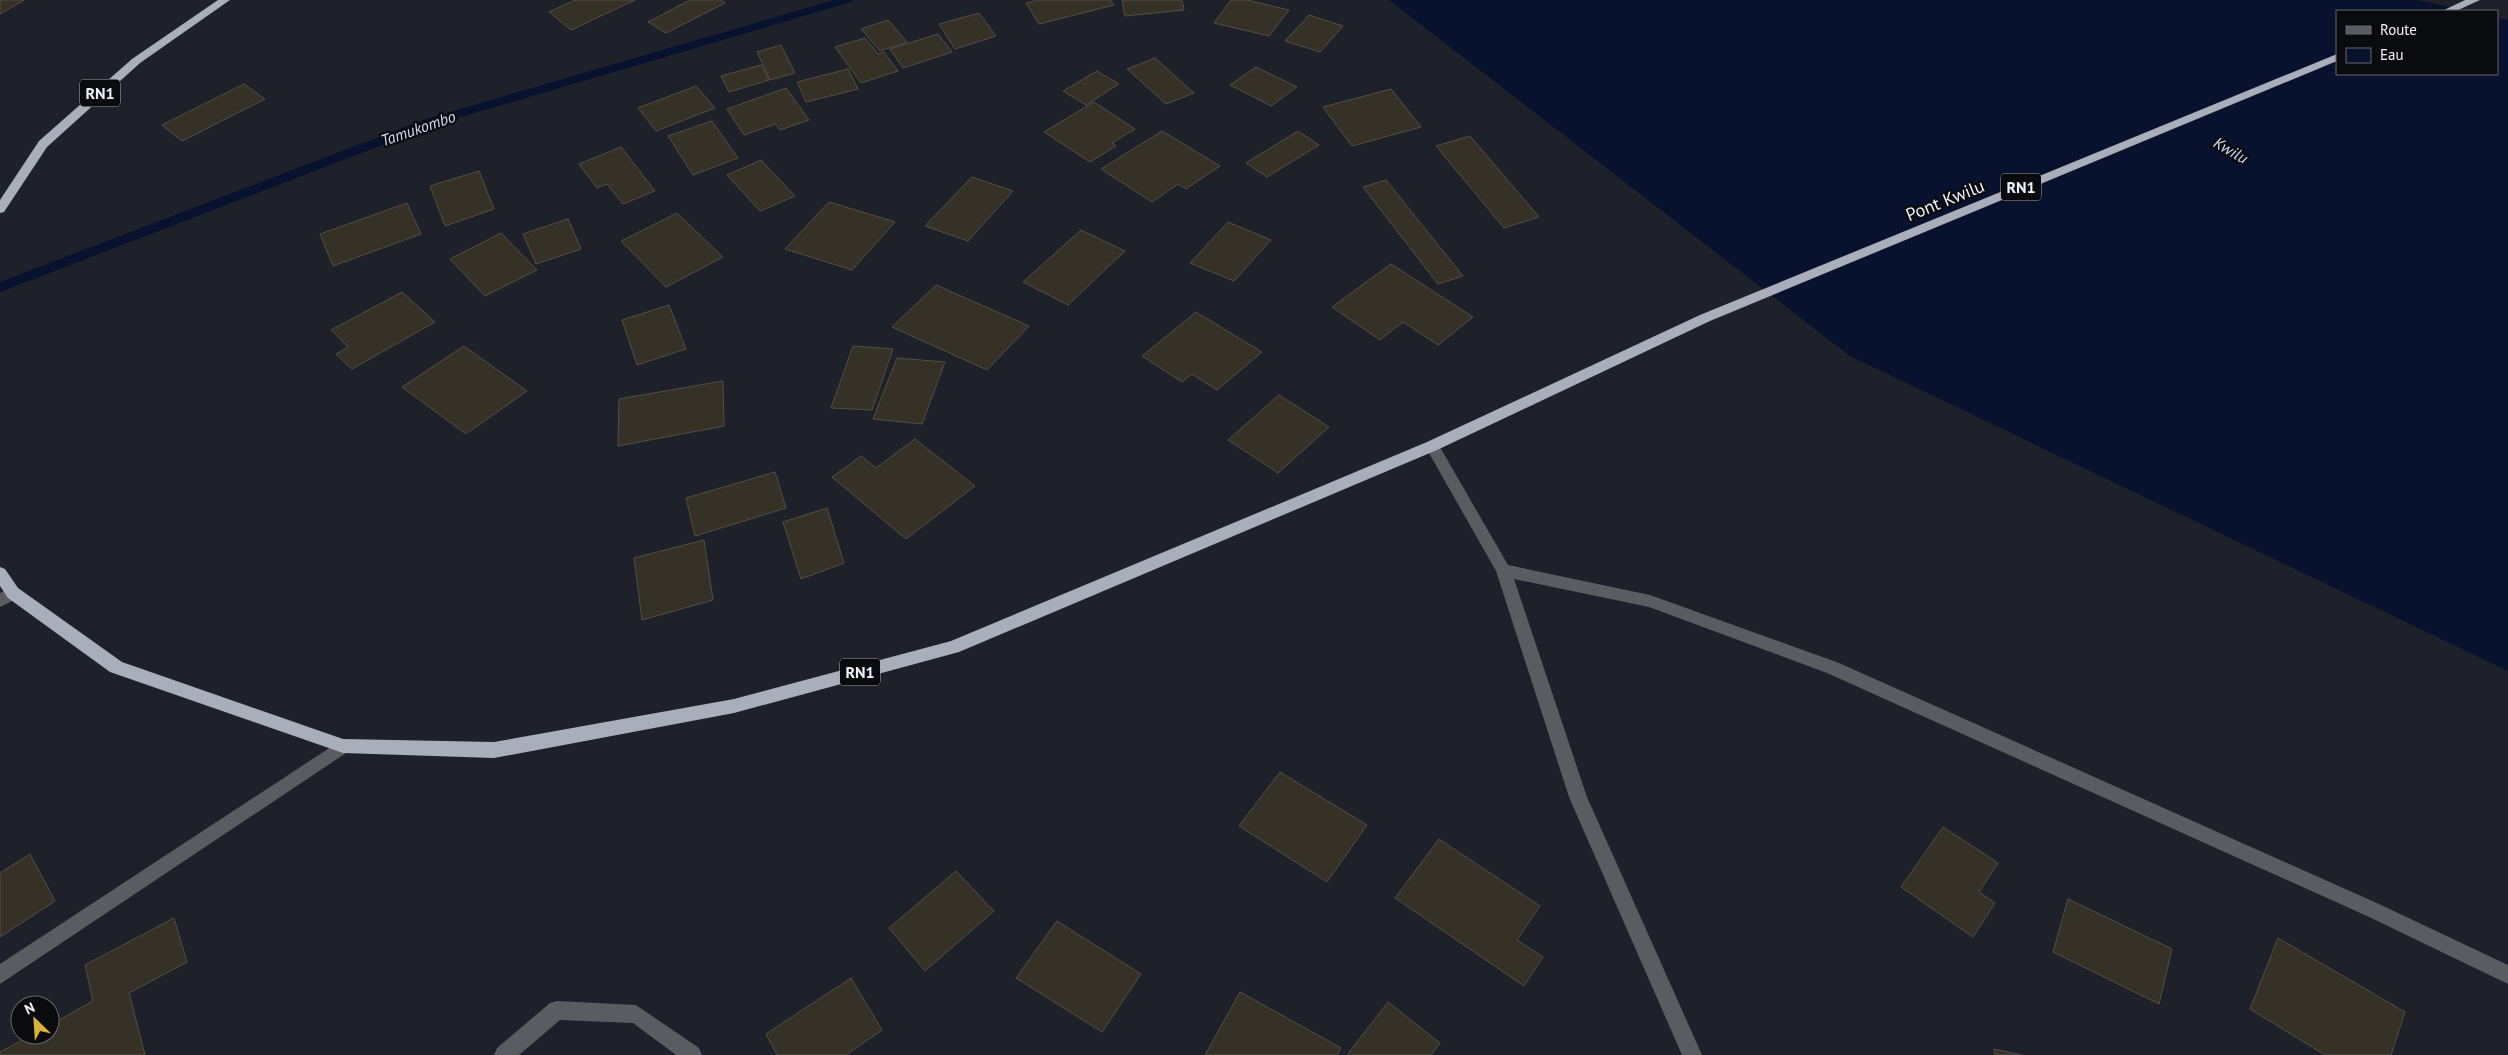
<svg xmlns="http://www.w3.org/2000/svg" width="2508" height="1055" font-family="'PT Sans',sans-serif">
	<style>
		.water { fill: #08112d }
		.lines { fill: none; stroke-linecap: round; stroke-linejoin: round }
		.stream { fill: #08112d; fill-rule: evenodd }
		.building { fill: #353127; stroke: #534f44 }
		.minor { fill: #5a5c61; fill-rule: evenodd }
		.highway { fill: #a9aeba; fill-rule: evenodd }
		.labels { text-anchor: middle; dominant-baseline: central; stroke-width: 4.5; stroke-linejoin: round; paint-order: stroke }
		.shield { fill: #090b0f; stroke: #abadb4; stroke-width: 1 }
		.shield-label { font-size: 16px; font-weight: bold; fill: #f1f3fa }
		.far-water-label { font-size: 16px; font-style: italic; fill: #d4def6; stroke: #090b0f }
		.street-label { font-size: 18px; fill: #f1f3fa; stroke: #090b0f }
	</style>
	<rect width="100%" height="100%" fill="#1e212a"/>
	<polygon class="water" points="1389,0 2417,0 2468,11 2337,11 2337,74 2497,74 2497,18 2508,20 2508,671 1850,356"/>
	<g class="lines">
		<polygon class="stream" points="834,0 853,0 851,2 434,125 0,292 0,282 426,119"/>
	</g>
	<g class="building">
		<polygon points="0,0 24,0 0,14"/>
		<polygon points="575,0 635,0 571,30 549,12"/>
		<polygon points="690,0 721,0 725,3 666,33 648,22"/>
		<polygon points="1038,0 1110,0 1114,5 1039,24 1026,3"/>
		<polygon points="1122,0 1182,0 1184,10 1125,16"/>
		<polygon points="1231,0 1247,0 1289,10 1269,36 1214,23"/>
		<polygon points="979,13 996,36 955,49 939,24"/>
		<polygon points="1309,15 1343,26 1320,52 1285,41"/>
		<polygon points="888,20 907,42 880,51 861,29"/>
		<polygon points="938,34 952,52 903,68 890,49"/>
		<polygon points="865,38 878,54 884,52 898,71 861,83 835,47"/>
		<polygon points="781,45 795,73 770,80 757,52"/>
		<polygon points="1155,58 1194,93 1166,104 1127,69"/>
		<polygon points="761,65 769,80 729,92 721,76"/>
		<polygon points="1256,67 1297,87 1271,106 1230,85"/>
		<polygon points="848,69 858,89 806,102 797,82"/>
		<polygon points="1097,71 1119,84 1086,105 1063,91"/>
		<polygon points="244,84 265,99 182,141 162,125"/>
		<polygon points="696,86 715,108 656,131 638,108"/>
		<polygon points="786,88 809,120 780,130 775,124 744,135 727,109"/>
		<polygon points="1391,89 1421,127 1352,146 1323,107"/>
		<polygon points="1094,102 1135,129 1112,143 1116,146 1090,162 1044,132"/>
		<polygon points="712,121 738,158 693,175 668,136"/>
		<polygon points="1162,131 1220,166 1186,189 1178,184 1152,202 1101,169"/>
		<polygon points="1298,131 1319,145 1267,177 1246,163"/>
		<polygon points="1470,136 1539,217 1504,228 1436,146"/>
		<polygon points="621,147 655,191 623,204 607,184 597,188 579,164"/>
		<polygon points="761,160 795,196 760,211 727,175"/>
		<polygon points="479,171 494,209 445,226 430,186"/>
		<polygon points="972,177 1013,191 968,241 925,226"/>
		<polygon points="1386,180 1463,276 1438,284 1363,187"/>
		<polygon points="829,202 895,222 852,270 785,249"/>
		<polygon points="407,203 421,234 333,266 320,234"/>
		<polygon points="677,213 723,257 666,287 621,241"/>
		<polygon points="568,219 581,249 536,264 523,234"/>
		<polygon points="1228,222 1271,240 1234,281 1190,263"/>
		<polygon points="1081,230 1125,251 1068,305 1023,282"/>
		<polygon points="501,233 537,270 485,296 450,259"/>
		<polygon points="1391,264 1473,317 1438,345 1403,322 1380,340 1332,307"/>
		<polygon points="936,285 1029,326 987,370 892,327"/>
		<polygon points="402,292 435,322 352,369 336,354 348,347 331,330"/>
		<polygon points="669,305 686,349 637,365 622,320"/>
		<polygon points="1196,312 1262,352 1217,390 1192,374 1182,382 1142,356"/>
		<polygon points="464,346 527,391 466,434 402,387"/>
		<polygon points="853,346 893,349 872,410 831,408"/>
		<polygon points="897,358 945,362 922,424 873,419"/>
		<polygon points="723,381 724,426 618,446 619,399"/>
		<polygon points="1279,395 1329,427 1278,473 1228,440"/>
		<polygon points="915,439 975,486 906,539 832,477 861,456 876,468"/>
		<polygon points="775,472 786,508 695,536 686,498"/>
		<polygon points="827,508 844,563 801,579 783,522"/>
		<polygon points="704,540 713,600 642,620 634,558"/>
		<polygon points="1280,772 1367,825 1327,882 1239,826"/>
		<polygon points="1943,827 1998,863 1979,892 1995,903 1973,937 1901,887"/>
		<polygon points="1439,839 1540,906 1517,940 1543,957 1524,986 1395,898"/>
		<polygon points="30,854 55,901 0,937 0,873"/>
		<polygon points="956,871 994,911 925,971 889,928"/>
		<polygon points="2068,899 2172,949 2159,1004 2053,952"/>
		<polygon points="174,918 187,962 129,993 145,1055 0,1055 0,1052 32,1035 50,1035 50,1025 93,1001 85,965"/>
		<polygon points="1057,921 1141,974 1102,1032 1016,978"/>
		<polygon points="2278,938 2405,1012 2391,1055 2325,1055 2250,1009"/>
		<polygon points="851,978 882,1030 846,1055 777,1055 766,1034"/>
		<polygon points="1240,992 1341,1048 1337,1055 1205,1055"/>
		<polygon points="1388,1002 1440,1043 1431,1055 1347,1055"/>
		<polygon points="1994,1049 2022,1055 1995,1055"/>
	</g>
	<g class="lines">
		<g class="minor">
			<polygon points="1432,441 1437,442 1508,565 1650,595 1839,663 2379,904 2508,965 2508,984 2367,916 1827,673 1649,607 1514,579 1587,797 1702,1055 1682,1055 1569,797 1496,571 1425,446 1427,442"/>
			<polygon points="13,587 18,588 21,593 18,598 0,607 0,593"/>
			<polygon points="343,739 349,741 351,746 349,751 0,984 0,964"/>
			<polygon points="557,1001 636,1005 699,1048 702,1055 676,1055 633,1023 560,1020 519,1055 494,1055 497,1048 550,1003"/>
		</g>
		<g class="highway">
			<polygon points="218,0 230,0 140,63 47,147 4,212 0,213 0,200 39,141 132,59"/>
			<polygon points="2465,0 2480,0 2456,11 2442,11"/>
			<polygon points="2337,54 2337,61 1710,321 1437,450 959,652 734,713 494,758 343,753 110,672 8,598 0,586 0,567 5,569 18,588 122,662 343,739 494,742 734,699 951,641 1427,442 1700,315"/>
		</g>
	</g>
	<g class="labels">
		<g class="shield">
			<rect x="80" y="79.5" width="40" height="27" rx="4"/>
			<rect x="2001" y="173.5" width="40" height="27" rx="4"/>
			<rect x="840" y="658.5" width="40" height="27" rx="4"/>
		</g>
		<g class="shield-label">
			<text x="100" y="93">RN1</text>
			<text x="2021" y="187">RN1</text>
			<text x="860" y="672">RN1</text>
		</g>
		<g class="far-water-label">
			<text transform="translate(418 128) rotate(-19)">Tamukombo</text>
			<text transform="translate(2231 150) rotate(30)">Kwilu</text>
		</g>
		<g class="street-label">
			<text transform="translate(1945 200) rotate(-22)">Pont Kwilu</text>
		</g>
	</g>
	<rect x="2336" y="10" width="162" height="65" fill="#090b0f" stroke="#66686d"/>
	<rect x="2346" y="26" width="25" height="8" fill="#5a5c61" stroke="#66686d"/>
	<text x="2380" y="35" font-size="15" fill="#f1f3fa">Route</text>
	<rect x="2346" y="48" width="25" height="15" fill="#08112d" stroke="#66686d"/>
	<text x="2380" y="60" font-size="15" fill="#f1f3fa">Eau</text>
	<g transform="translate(35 1020) rotate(335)"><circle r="24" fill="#090b0f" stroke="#66686d"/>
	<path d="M0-4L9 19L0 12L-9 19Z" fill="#dbb233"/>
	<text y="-8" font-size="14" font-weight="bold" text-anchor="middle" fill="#f1f3fa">N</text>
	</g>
</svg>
